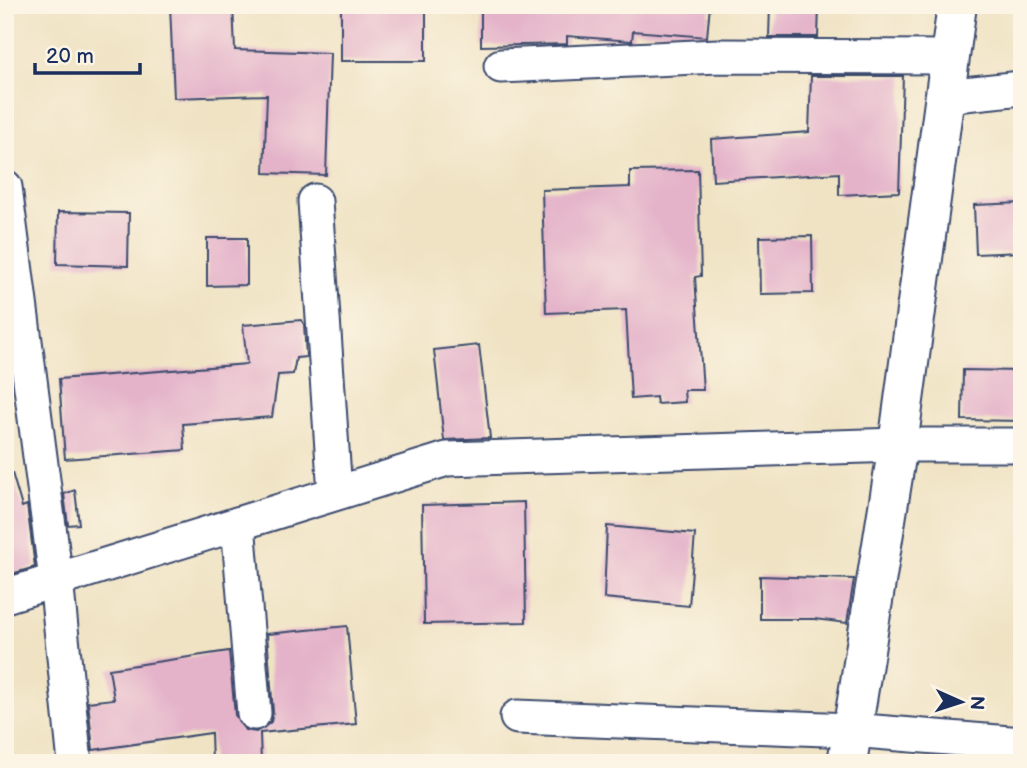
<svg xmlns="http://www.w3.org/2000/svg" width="1027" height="768" font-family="'Balsamiq Sans',sans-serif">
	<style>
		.building { fill: #e4b2c9 }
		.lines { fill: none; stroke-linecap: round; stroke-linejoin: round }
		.minor-casing { stroke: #3b4a6d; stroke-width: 37 }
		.tertiary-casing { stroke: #3b4a6d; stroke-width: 42 }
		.minor { stroke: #fff; stroke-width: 33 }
		.tertiary { stroke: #fff; stroke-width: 38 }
	</style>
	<rect width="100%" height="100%" fill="#fcf5e5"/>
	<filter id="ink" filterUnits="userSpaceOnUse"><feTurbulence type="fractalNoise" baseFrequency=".0143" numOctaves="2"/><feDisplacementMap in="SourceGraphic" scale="14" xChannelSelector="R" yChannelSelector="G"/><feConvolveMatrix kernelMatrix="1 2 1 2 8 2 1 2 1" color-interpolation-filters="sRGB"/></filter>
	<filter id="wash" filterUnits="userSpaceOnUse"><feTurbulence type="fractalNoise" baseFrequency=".00686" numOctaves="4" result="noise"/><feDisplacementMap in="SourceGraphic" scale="28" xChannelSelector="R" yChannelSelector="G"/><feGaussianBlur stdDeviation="1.57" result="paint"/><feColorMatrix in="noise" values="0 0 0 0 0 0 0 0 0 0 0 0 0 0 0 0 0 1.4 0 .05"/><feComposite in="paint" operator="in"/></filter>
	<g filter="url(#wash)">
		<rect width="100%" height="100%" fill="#f0e3c4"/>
		<g id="blocks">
			<g class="building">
				<polygon points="170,5 233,5 235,50 330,53 326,175 264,173 267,95 174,98"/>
				<rect x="341" y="5" width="85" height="56"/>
				<polygon points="481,5 710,5 707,37 633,31 632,41 567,36 567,44 481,46"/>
				<polygon points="770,5 819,5 818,37 769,37"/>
				<polygon points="811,76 903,76 899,192 839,195 839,173 713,181 711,139 809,132"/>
				<polygon points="698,170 701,276 695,277 703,390 684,390 685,402 657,404 656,397 631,399 626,310 546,313 542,190 630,187 630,171"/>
				<polygon points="1022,203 1022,252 976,254 974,205"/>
				<polygon points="58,212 129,213 128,266 57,264"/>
				<polygon points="812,236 813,293 760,294 759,237"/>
				<polygon points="207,238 247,238 247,285 207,286"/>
				<polygon points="301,320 304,324 306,357 296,358 293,374 278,375 272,417 183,424 185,450 65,459 59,379 247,364 243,325"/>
				<polygon points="479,345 490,438 444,440 434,350"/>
				<polygon points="963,370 1022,371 1022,421 962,420"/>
				<polygon points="12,473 22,507 27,505 35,567 5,576 5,474"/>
				<polygon points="75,490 79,524 68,525 64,494"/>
				<polygon points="524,502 526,622 424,624 422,505"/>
				<polygon points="607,526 695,534 689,606 604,598"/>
				<polygon points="760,576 854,579 847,623 814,619 760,619"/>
				<polygon points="347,626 356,724 260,733 261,763 212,763 211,733 93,750 88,702 114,699 109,669 229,651 235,715 245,730 256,732 271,722 273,712 267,634"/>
			</g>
		</g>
	</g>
	<g filter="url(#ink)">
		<use href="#blocks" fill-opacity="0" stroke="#3b4a6d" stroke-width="2"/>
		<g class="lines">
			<defs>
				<g id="minor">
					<polyline points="501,66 718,56 950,57"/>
					<polyline points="945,96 1022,88"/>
					<polyline points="5,187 56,580 75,763"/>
					<polyline points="315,201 335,493"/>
					<polyline points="238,524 254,713"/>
					<polyline points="5,596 447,459 898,445 1022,445"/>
					<polyline points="517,717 851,730 1022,744"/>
				</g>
				<polyline id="tertiary" points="847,763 898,445 957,5"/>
			</defs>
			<use href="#minor" class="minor-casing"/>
			<use href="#tertiary" class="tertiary-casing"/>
			<use href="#minor" class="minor"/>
			<use href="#tertiary" class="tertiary"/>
		</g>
	</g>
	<rect width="1027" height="768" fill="none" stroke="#fcf5e5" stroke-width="28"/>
	<g transform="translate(961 702) rotate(93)" stroke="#fcf5e5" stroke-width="5" paint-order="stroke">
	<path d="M0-5L12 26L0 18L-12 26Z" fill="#1b2f5e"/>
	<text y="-10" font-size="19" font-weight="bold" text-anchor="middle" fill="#1b2f5e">N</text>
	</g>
	<path d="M35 63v10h105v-10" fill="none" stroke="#1b2f5e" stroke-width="3.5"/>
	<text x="46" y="63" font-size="21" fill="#1b2f5e" stroke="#fcf5e5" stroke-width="5" paint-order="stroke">20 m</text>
</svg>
